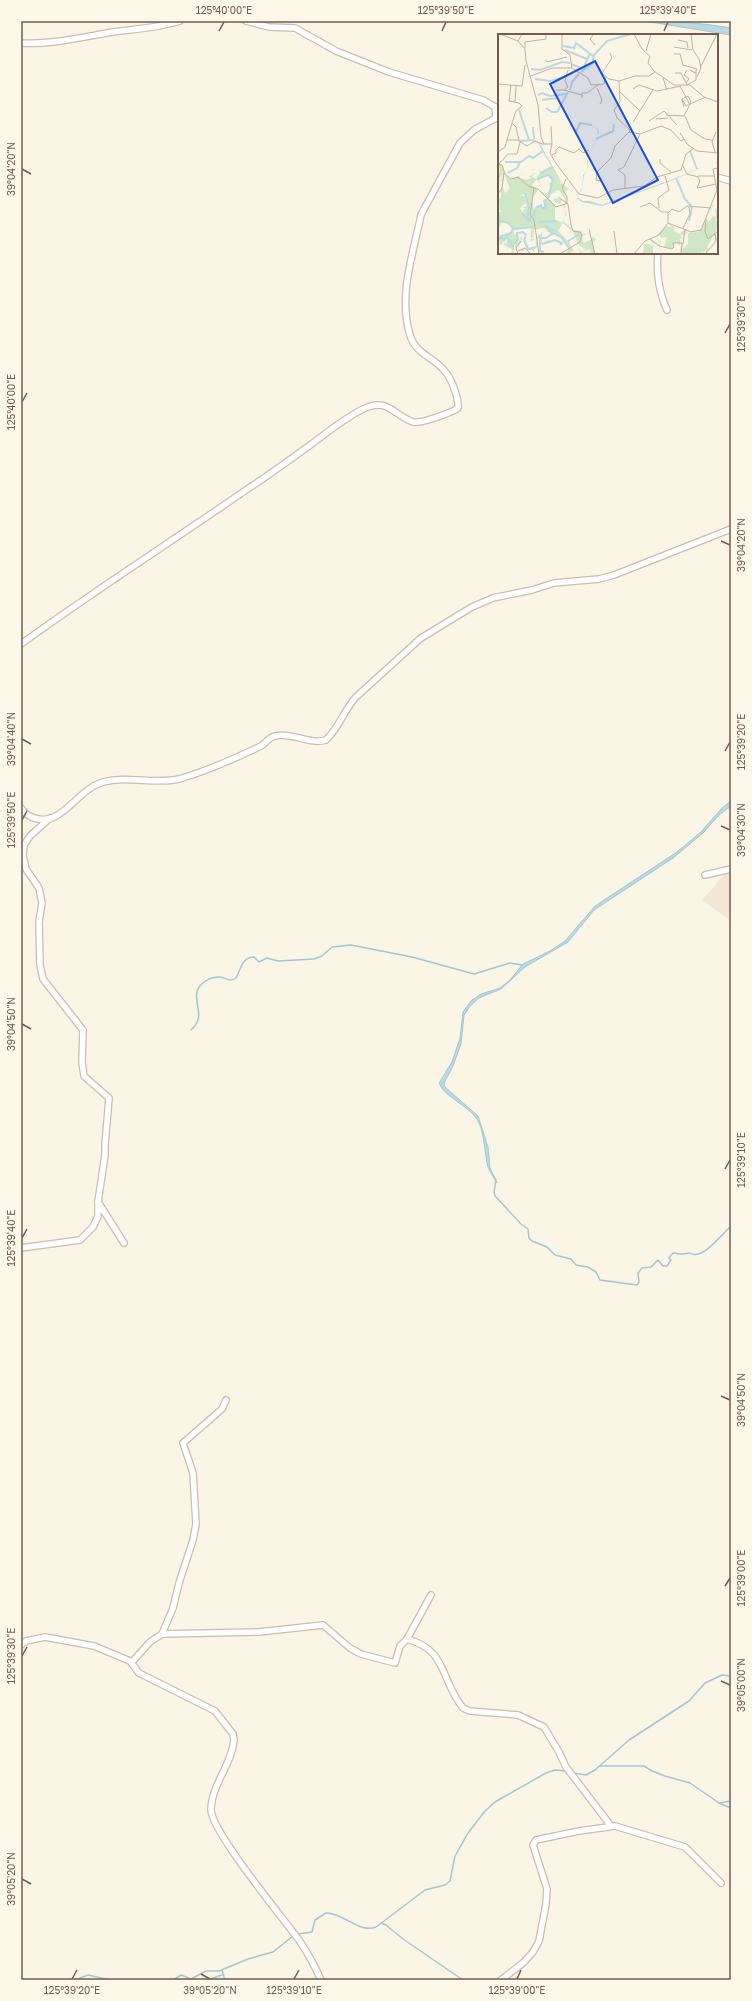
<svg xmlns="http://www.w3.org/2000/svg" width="752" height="2001" font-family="'Golos Text',sans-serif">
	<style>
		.residential { fill: #f2e7d4 }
		.water { fill: #bbd9e3; stroke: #a2c7d4 }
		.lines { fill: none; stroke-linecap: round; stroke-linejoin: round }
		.stream { stroke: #a2c7d4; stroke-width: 1.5 }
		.minor-casing { stroke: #ccbdac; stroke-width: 8 }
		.minor { stroke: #fff; stroke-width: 5.5 }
		.ticks { fill: none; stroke: #725d4c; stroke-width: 1.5 }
		.inset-river { fill: none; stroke: #bbd9e3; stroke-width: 2 }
		.inset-road { fill: none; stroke: #c0b3a3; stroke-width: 1 }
		.view { fill: #1d4ed8; fill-opacity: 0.15; stroke: #1d4ed8; stroke-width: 2 }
		.inset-edge { fill: none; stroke: #725d4c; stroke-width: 2 }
		.neatline { fill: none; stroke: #725d4c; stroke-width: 1.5 }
		.ticks-label { font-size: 10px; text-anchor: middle; fill: #725d4c }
	</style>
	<rect width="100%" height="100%" fill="#fbf5e5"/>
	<polygon class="residential" points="731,867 731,921 702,900"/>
	<g class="water">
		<path d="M644,21C674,21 702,23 731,28V35Z"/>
		<path d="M731,801V806L719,815L703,833L673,858L594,910L568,942L525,967L501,989L479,998L470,1006L464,1015L461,1044L453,1066L444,1083L445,1087L478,1116L488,1147L490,1168L497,1183C494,1178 490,1172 488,1167C484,1152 485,1132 477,1119C468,1105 444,1097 439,1083L452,1062L460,1038L463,1012L471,1001L481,994L500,988L509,981L523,964L550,951L565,941L595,906L677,852L701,832L722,808Z"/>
	</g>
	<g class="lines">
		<g class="stream">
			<path d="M191,1030C206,1017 194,1005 197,992C199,983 210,977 219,977C226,977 229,983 236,978C241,969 242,957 254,957L259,962L267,958L278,961L314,959L322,956L332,947L351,945L412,957L474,974L510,963L522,965"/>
			<path d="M494,1177L496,1180L494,1192L495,1196L521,1224L528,1229L529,1238L532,1241L547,1247L555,1255L571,1259L576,1265L588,1267L596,1272L600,1280L637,1285L639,1282L638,1273L642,1268L651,1267L658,1260L663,1266H667L671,1260L669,1258C674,1249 676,1255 683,1254C685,1254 687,1253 690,1253C702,1261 722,1234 731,1226"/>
			<polyline points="600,1766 644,1766 652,1771 665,1776 690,1783 719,1803 731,1808"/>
			<polyline points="573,1773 586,1775 595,1770 629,1740 689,1701 705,1683 722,1675 731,1676"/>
			<polyline points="719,1803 731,1801"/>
			<polyline points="381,1923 386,1925 403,1939 463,1980"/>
			<path d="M298,1934L312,1932L315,1920L326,1913C342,1912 360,1934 376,1927L425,1890L445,1885L450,1881L455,1856L468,1833L485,1811L495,1802L546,1773L555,1770L566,1771"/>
			<polyline points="222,1970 225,1980"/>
			<polyline points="75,1980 88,1975 110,1980"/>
			<polyline points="173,1980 181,1975 191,1979 206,1971 219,1971 248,1959 273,1952 293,1936"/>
			<polyline points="207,1980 222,1975"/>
		</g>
		<defs>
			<g id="minor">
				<polyline points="246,21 269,27 295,28 336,51 389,72 483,100 497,108"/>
				<path d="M21,43C50,45 83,37 113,32C136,29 157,28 180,21"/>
				<polyline points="717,177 731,181"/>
				<path d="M658,253C656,271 659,293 667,310"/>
				<path d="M21,644C94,591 171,542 246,490C269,475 291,459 313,443C329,431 345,418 363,409C388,397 393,415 413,422C420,424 451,413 458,408C459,403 457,399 456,394C453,385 450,376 443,369C432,357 415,353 410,335C398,295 413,255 421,215L424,209L460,143L474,130L496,118L495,107"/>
				<path d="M21,808C28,819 44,823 56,816C73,807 83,788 103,782C128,775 154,785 179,779C207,771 234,759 261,746C266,743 269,737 275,736C293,732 309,745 326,740C339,728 344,710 356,697L421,638L472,607L493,598L532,590L554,583L599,579L614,575L731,529"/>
				<polyline points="705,875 731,869"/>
				<polyline points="98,1202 124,1243"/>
				<polyline points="21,1248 80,1240 93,1227 98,1216 98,1202 105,1155 105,1145 109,1098 84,1076 82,1062 83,1030 43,979 40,965 39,922 42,903 39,888 26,869 23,855 24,845 30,836 50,818"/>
				<polyline points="162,1634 173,1608 179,1583 193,1540 196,1524 193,1473 183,1443 222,1409 226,1400"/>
				<path d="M407,1639C448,1650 440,1680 463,1708L470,1711L518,1715L544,1727L559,1752L566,1767L611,1826"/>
				<path d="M21,1645L26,1641L45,1637L94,1646L130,1661L139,1673L215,1711L233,1734L234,1740C232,1764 212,1784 211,1809C210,1830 283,1918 299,1940C307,1952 315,1966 321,1980"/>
				<polyline points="132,1662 150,1642 162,1634 259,1632 323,1625 350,1648 361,1654 395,1663 400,1646 407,1639 431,1595"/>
				<polyline points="501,1980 523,1963 533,1952 539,1941 546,1904 547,1889 533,1845 536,1840 579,1831 615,1826 685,1847 721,1883"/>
			</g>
		</defs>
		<use href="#minor" class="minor-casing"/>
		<use href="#minor" class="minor"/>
	</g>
	<path class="ticks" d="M219,31L224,22M442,31L446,22M664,31L668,22M22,169L31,174M725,333L730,324M22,402L27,393M721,541L730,545M22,739L31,744M725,751L730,742M22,820L27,811M721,826L730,830M22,1024L31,1029M725,1169L730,1160M22,1238L27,1229M721,1396L730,1400M725,1586L730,1578M22,1656L27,1647M721,1681L730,1685M22,1879L31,1884M201,1974L210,1979M72,1979L77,1970M294,1979L299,1970M517,1979L521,1970"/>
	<g transform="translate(498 34)">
		<rect width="220" height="220" fill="#fbf5e5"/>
		<path d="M0,130L5,132L7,141L14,146L30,136H33L36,135L37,136H30L21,142L24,148L23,144L29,146L34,143H31L33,141L39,139L34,142L38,145L42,138L39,135L44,138L54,132L63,149L71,155L66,158L69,169L65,173L71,172L65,174L69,181L66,183V188L70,191V186V191L75,195L72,190V186L75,196L83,197L85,201L86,200L91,199L92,204L90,199L83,203L86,209L92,206L93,204L103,198L95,203L98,205L94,210L97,220H93L92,215L80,220L82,218L78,210L83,218L88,216L79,209L78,203L71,207L77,220L75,217L69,220L70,213L64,204L57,200L54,201L46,194L34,196L37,198L34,199L37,200H34L36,201H34L36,202L33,205H36V206L33,207V193L16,195V202L20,198H25L28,200L27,206L31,215L38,213L37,201L38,209L39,203L44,198V209L51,206L55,208L57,206L63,209L64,210V211L57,206L55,208L50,207L44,211L40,203L39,213L36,215V220L35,216L32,217L34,215L31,216L28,214L26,206L28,201L25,199L19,200L20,206L17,209L21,208L22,204L24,202V207L22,204L23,209L18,214L21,217L26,214V217H21L18,214L16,210L15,217L17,218L13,220L14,215L5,211L9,208V203L6,209L5,207L4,211L1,210L2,206H0L7,203L6,200L16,197L13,192L5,188L2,189L3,190L2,193L0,194L2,191H0V178H3L2,176L0,177L2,175L0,165L3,164V157L1,159L4,153L3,147H0L3,146L5,140L0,146L2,135ZM6,139L8,145H6L4,146L8,145L12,155L7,159L3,149ZM49,141L55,148L48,151L51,150L53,153L50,160L42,157L45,154L42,157L36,154L43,151L46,147L44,150L36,153L34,151L39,145L42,150L41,146ZM40,156L50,164L46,167L47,174L43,171L36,177L34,165ZM61,156L68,167L57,164L55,167L62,170L64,166L68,169L62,172L65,171L67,180L65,188L57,186V171L51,165L53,160L58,158H55ZM27,159L30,171L24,174H28L25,176L28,183L22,174L28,169L26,161L21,163ZM65,189L74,197L72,198L70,200L75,197L77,203L70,207L60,197ZM216,168L220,169L216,168L215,172L209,184L210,188L215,183L212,181L218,183L217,174L220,177V186L217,184L220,189L217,201L220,205L218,207L216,201L209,213L211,215L214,213L208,218V216L205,220V217L202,220H183L182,215L186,207L188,209L186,208L183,216L190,210V200L195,199L190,200L188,198L187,201H182L185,205L182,204L183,209L180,213L181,209H176L175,215L166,213L169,204L166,203L162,204L163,210L161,215H160L155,212V220H145L146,210H151L161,215V211L155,208V209H156L155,211L152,205L163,211V209L160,207L159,203L162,208V201L159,202H158L168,192L175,194L170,189L175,191L176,197L181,200L186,196L185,194L190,199L202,198L199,197L204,195Z" fill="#cfe7c5" fill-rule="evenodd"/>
		<path d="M93,91L100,95L101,100L100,101L99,103V105L97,108L96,111L90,122L89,136L88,137L86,141L84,155L83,157L79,163L85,167H91L105,171L106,170L125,163L170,147L214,129L218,128H220L214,129L170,148L104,172L84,168L78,164L63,148L42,113L41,110L35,106L42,110L64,149L79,165V162L84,154L85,141L89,136V126L90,125V123L97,108L99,103L100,101L99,95Z" fill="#bbd9e3"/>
		<path class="inset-river" d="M65,12L76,14L78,9L95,22M67,16L89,25M73,30L85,35M33,35L42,36L64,28L72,29M85,35L92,19M83,38L94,30L96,21L109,7L133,0M37,45L52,47L67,43M72,56L74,48L81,40M40,61L44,59L52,62L68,60M44,66L59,64L60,61M48,74L54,78H59L70,58M21,76L31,106M35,93L36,105M78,98L82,89L94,91M98,105L115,97L116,90M21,107L36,106M192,117L199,135M7,128H23L31,122L35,124L45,117M10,139L19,134L22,129M43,139L54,133M178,144L187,165L194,173M39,145L50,141L55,145L50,164M27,159L30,171M31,172L29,186L33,187M24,178L27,183L33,185M35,182L38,174L43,171L44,174H48L46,167L50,165M0,187L9,188L16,195L36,193M191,187L194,173M40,188L59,187M47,192L58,197M50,196L64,204L71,214M0,203L12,200L15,195M42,203V217L46,218M42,204H48L55,199M0,207L3,203L7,205L9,203L15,213V211M70,207L82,200M16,210L20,206L19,199L25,198L28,201L26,206L30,215L38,213M44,210L57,206L64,209L62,211"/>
		<path class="inset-road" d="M2,0L20,7M24,0L20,7L27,15L28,27M64,0V15L72,21L74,34L90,44L93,51L106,50L108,43M96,0L92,5L97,11M136,0L144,15L152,22L150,29L156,37L176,51H192L206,63L220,68M193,0L195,16L201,25L203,34L199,43M180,6L189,8L190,14M176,13L194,16M27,14V8L48,5V0M148,17L153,0M112,19L114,24L104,39L111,45L121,47M176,20H182L185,31L199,35L197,39L192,36M48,26L49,28L69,23M28,27L40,71L43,103L46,110M203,32L219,0M177,39H183L189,51L198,46V38M33,42L54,34H74M165,44L169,56M188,49L191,45L186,41L189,36M0,50L24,52L27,31M13,51L11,67L21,69L24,72L18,77L14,89L18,93L21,107L29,112L37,107L44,110H54L52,119L57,128L81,160M182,52L191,69M99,54L104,66L102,70M135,55L141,51L159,57L183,52M58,56H66L70,53L67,47L70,36M66,56L84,61M122,58L142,77M84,64V59H89L100,51M184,65L188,72L193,68L190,62L184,65L186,73M17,68L18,52M168,81L186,82L192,70L208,63M187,82L193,96L207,105L214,106M158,85L170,84M151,87L166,77L179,91M135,88L155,56M53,92L54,110M131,99L132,96L119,84L116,76L122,68L121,47L137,42H151L157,38M182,99L190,111L199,117L220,119M9,106L14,89M0,118L7,113L9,106H21M217,118L214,108L218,98M54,121L58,119V116L61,113L76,119L81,115L85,119L91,116M162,125V129L173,138M0,130L4,131L7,140L13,145L20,143L30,152L40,155L58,173L70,169M1,130L10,120H19L22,108M185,132L189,140L200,143L202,147L199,154M200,142H216M68,145L64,154L69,163V169M36,154L32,181L36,186L41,220M199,154L218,150M127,155V141L120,136L126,133L142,100M110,158L103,147L98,146L99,138L113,124L117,112L131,98L142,100L163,92L173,96L183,107L186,105M0,160L4,154L6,139M81,160L100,164L115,156L146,152L159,143L183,136L188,120L195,115M60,163L70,170L73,191L75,197L82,198L84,201L82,208L62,220M142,173L152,169L164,178H170V189M161,174L160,164L171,156L167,142M171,178L174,175L181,178L189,172L213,174M208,185L207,198L210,205L220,197M185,194L192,180L191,173M91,195L97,220M116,197L119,220M152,205L161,212L174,215L176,213L175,209H184L183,220M185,210L187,195M20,217L27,214L33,220M208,219L218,207L217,200M20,220L18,214L23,207M136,220L147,207L161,201L170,189L193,198L203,196L219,156L215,135L220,134"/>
		<path class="view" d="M97,27L160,146L115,169L52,50Z"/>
		<rect width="220" height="220" class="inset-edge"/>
	</g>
	<rect width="752" height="2001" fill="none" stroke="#fef8eb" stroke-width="44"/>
	<rect x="22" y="22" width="708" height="1957" class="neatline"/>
	<g class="ticks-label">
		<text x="224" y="14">125°40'00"E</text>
		<text x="446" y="14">125°39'50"E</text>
		<text x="668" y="14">125°39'40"E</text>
		<text transform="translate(11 169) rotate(-90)" y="4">39°04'20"N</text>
		<text transform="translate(741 324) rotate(-90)" y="4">125°39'30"E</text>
		<text transform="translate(11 402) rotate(-90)" y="4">125°40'00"E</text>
		<text transform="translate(741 545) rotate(-90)" y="4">39°04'20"N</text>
		<text transform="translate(11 739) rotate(-90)" y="4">39°04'40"N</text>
		<text transform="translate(741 742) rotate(-90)" y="4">125°39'20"E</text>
		<text transform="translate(11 820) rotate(-90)" y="4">125°39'50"E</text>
		<text transform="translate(741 830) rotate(-90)" y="4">39°04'30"N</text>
		<text transform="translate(11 1024) rotate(-90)" y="4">39°04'50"N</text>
		<text transform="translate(741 1160) rotate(-90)" y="4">125°39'10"E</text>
		<text transform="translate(11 1238) rotate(-90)" y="4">125°39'40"E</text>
		<text transform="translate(741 1400) rotate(-90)" y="4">39°04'50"N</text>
		<text transform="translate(741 1578) rotate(-90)" y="4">125°39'00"E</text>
		<text transform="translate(11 1656) rotate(-90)" y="4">125°39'30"E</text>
		<text transform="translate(741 1685) rotate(-90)" y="4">39°05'00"N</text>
		<text transform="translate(11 1879) rotate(-90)" y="4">39°05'20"N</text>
		<text x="72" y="1994">125°39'20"E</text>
		<text x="210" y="1994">39°05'20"N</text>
		<text x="294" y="1994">125°39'10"E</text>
		<text x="517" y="1994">125°39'00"E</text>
	</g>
</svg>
